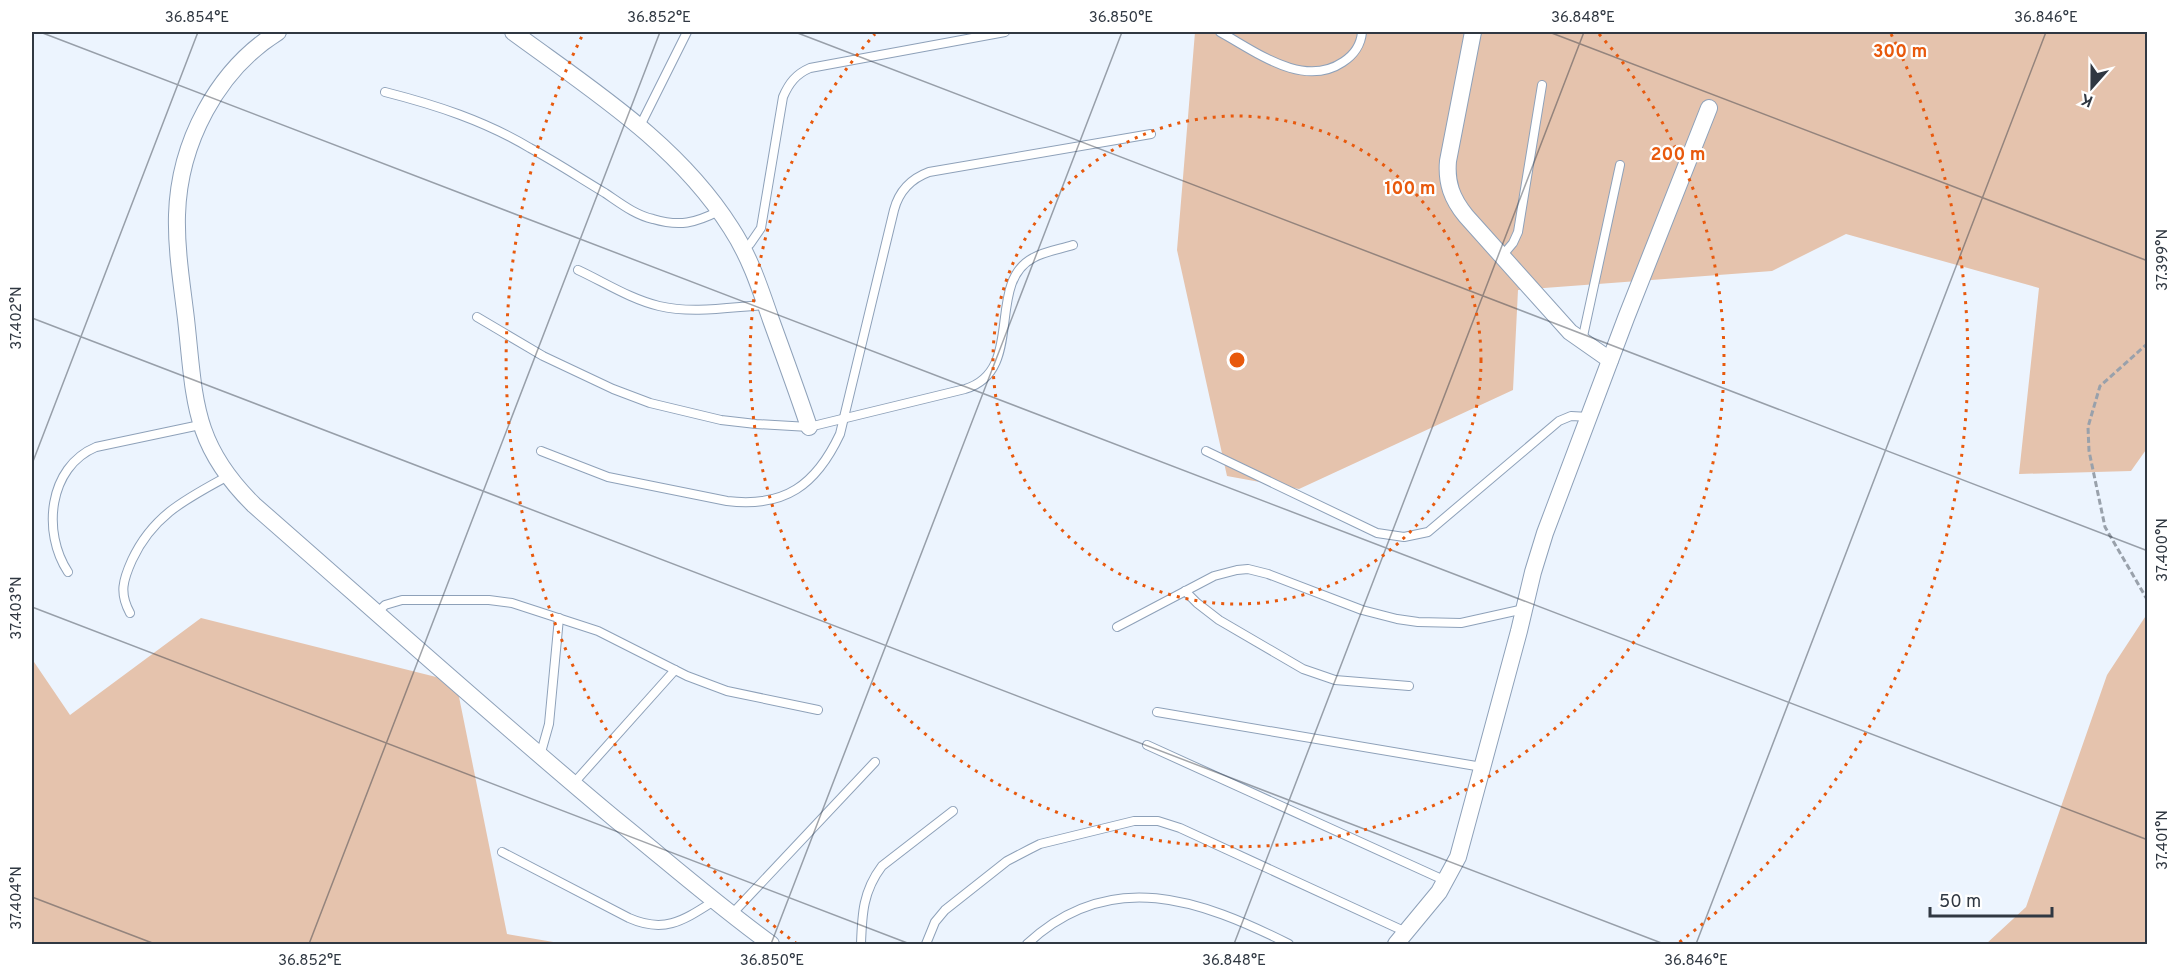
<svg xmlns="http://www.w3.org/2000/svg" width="2179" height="976" font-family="Overpass,sans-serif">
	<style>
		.green { fill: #e5c3ad }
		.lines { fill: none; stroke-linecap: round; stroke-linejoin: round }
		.service-casing { stroke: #8ea1b9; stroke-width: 10 }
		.minor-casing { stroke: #8ea1b9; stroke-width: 18 }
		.path { stroke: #99a1ab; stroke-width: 3; stroke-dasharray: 6 3; stroke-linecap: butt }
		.service { stroke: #fff; stroke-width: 8 }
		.minor { stroke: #fff; stroke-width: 16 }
		.ticks { fill: none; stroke: #303842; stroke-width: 1.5; stroke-opacity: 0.45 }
		.ring { fill: none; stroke: #e8590c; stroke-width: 3; stroke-dasharray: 3 6 }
		.centre { fill: #e8590c; stroke: #fff; stroke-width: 3 }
		.ring-label { font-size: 18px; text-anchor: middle; font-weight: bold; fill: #e8590c; stroke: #fff; stroke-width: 4.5; stroke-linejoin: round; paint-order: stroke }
		.neatline { fill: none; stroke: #303842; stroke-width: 2 }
		.ticks-label { font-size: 15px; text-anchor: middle; fill: #303842 }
	</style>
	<rect width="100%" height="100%" fill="#ecf4fe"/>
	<g class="green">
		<polygon points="1195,32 2147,32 2148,447 2131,471 2019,474 2039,288 1846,234 1772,271 1518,290 1513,390 1299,489 1227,476 1177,250"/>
		<polygon points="2147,614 2147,944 1986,944 2026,907 2107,675"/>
		<polygon points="201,618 456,682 507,934 565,944 32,944 32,659 70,715"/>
	</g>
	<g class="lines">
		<defs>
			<g id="service">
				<path d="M1220,32C1255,51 1303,89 1343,62C1354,55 1361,44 1362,32"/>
				<path d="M385,92C436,105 485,121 530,148C556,162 580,178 605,193C620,203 635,215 653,219C680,227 695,223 719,211"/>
				<polyline points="640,126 687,32"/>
				<path d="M743,249L750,244L761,228L783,97C789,83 796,74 810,68L1005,32"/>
				<polyline points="1502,256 1513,243 1518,232 1542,85"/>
				<path d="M578,270C604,282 630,299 659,306C693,314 731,307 766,305"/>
				<path d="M477,317L543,356L613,389L650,403L721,420L756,424L809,427L965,389C1026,371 985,283 1033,258C1045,251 1061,249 1073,245"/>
				<polyline points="1582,341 1620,165"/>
				<path d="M541,451L608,477L727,501C785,508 816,485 840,434L894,210C899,191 910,179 929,172L1151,134"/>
				<polyline points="1206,451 1377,533 1404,537 1428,532 1559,421 1571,416 1589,417"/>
				<path d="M68,572C42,533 48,467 96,447L200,425"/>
				<polyline points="1185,591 1197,603 1219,620 1303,669 1335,680 1409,686"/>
				<path d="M130,613C119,593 123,580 132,560C153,515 186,499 228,476"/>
				<polyline points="377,613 385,605 402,600 489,600 512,603 598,631 687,676 727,691 818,710"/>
				<polyline points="1117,627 1214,576 1237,570 1248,569 1268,574 1362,610 1397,619 1418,622 1461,623 1524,609"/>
				<polyline points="1157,712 1482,767"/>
				<polyline points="1147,745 1446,881"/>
				<polyline points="540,756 549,724 559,618"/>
				<polyline points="573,784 675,670"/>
				<path d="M502,852L629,918C665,934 684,920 714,901"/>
				<polyline points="731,915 875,762"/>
				<path d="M861,944C862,914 863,891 882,866L953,811"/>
				<polyline points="926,944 935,922 945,910 1007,861 1030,849 1040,844 1134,821 1158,821 1180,828 1406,932"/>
				<path d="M1027,944C1110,866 1201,900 1289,944"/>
			</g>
			<g id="minor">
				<path d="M278,32C217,70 179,143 177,215C176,250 182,285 186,319C195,400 192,444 254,505C374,610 493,717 615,819C667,861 717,905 771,944"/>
				<path d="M513,32C592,90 678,144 731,228C750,257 760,288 771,320C784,356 797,391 809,427"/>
				<path d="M1473,32L1448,161C1446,183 1452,199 1466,216L1570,332L1610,360"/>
				<polyline points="1396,944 1439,892 1458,857 1519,631 1533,572 1545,533 1626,318 1709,108"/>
			</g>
		</defs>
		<use href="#service" class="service-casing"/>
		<use href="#minor" class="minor-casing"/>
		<polyline class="path" points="2148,343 2100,386 2088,427 2089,451 2105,527 2148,601"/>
		<use href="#service" class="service"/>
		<use href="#minor" class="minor"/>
	</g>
	<path class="ticks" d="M40,32L2148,840M795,32L2148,551M1549,32L2148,261M32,318L1664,944M32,464L198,32M32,607L910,944M32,897L155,944M309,944L660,32M771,944L1122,32M1234,944L1584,32M1696,944L2046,32"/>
	<g class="ring">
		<circle cx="1237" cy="360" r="244"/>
		<path d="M1599 34A487 487 0 1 1 875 34"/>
		<path d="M797 944A731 731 0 0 1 583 34M1891 34A731 731 0 0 1 1677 944"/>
	</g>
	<circle cx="1237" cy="360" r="9" class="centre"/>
	<g class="ring-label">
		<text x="1900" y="57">300 m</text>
		<text x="1678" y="160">200 m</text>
		<text x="1410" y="194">100 m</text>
	</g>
	<rect width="2179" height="976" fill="none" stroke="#ffffff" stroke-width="66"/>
	<g transform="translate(2092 87) rotate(201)" stroke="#ffffff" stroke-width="4.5" paint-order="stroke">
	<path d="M0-4.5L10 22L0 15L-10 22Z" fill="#303842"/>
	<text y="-9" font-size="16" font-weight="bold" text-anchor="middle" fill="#303842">K</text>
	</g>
	<path d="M1930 907v9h122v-9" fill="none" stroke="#303842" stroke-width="3"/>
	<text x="1939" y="907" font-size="18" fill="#303842" stroke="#ffffff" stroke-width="4.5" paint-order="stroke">50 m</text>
	<rect x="33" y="33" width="2113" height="910" class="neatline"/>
	<g class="ticks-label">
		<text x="197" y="22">36.854°E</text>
		<text x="659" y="22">36.852°E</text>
		<text x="1121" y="22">36.850°E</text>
		<text x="1583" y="22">36.848°E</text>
		<text x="2046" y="22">36.846°E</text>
		<text transform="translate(2162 260) rotate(-90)" y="5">37.399°N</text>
		<text transform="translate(16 318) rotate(-90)" y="5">37.402°N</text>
		<text transform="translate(2162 550) rotate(-90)" y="5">37.400°N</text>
		<text transform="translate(16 608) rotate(-90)" y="5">37.403°N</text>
		<text transform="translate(2162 840) rotate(-90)" y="5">37.401°N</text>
		<text transform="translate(16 898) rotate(-90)" y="5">37.404°N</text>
		<text x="310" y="965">36.852°E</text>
		<text x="772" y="965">36.850°E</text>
		<text x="1234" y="965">36.848°E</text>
		<text x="1696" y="965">36.846°E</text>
	</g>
</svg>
